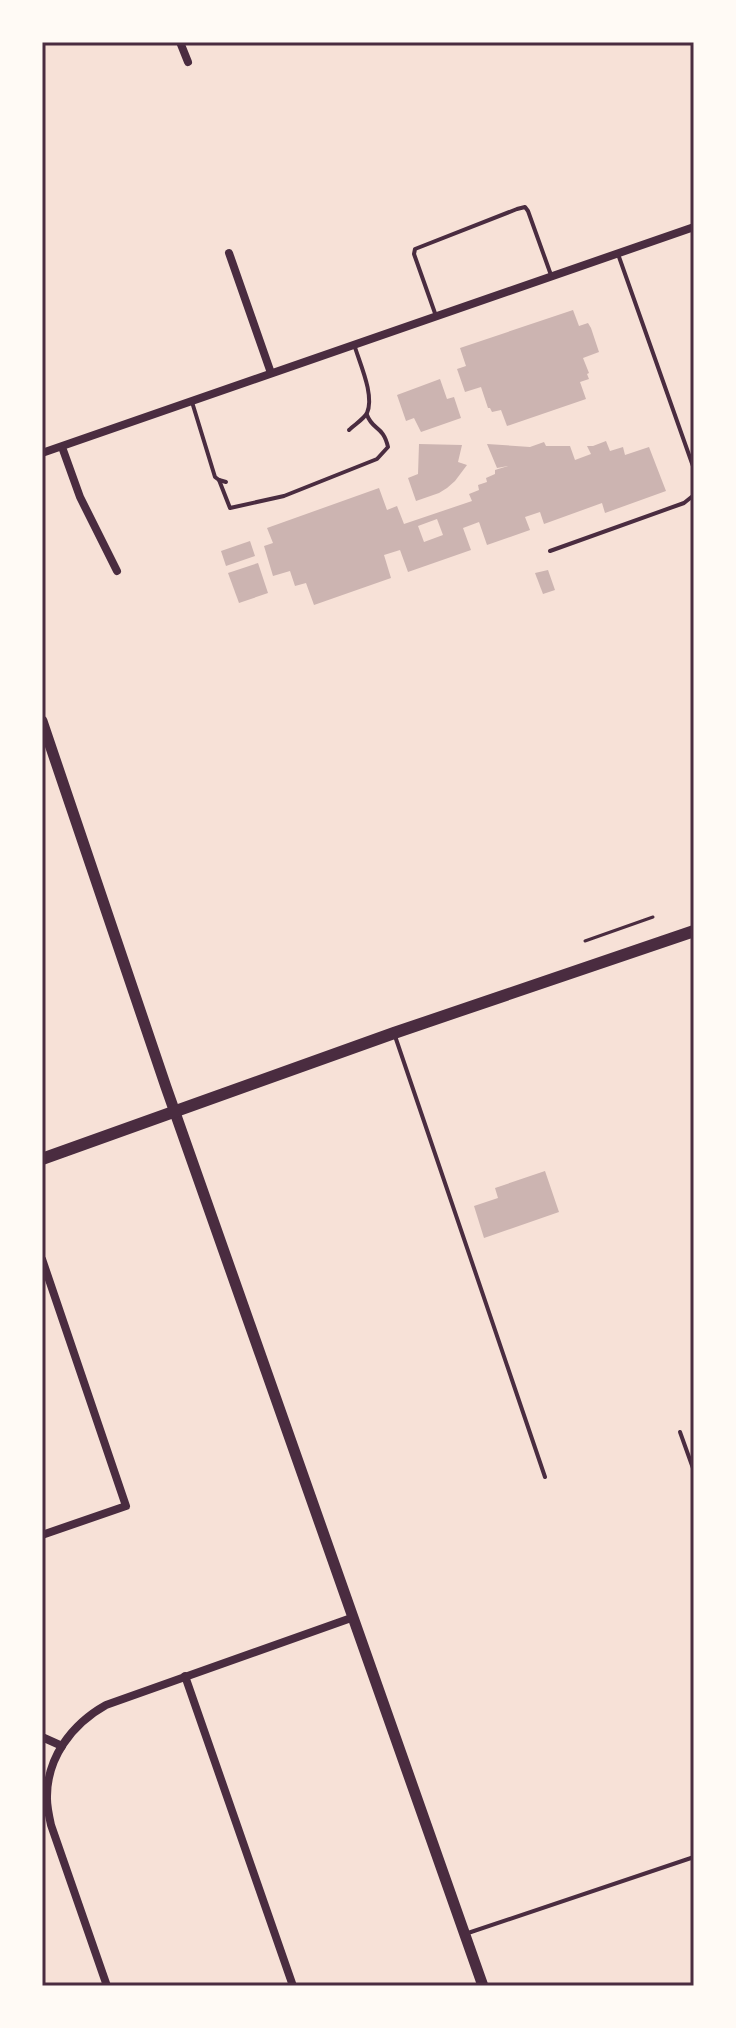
<svg xmlns="http://www.w3.org/2000/svg" width="736" height="2028" font-family="Rubik,sans-serif">
	<style>
		.building { fill: #ccb4b1; fill-rule: evenodd }
		.lines { fill: none; stroke-linecap: round; stroke-linejoin: round }
		.path { stroke: #4a2c40; stroke-width: 3 }
		.service { stroke: #4a2c40; stroke-width: 4 }
		.minor { stroke: #4a2c40; stroke-width: 8 }
		.tertiary { stroke: #4a2c40; stroke-width: 11 }
		.secondary { stroke: #4a2c40; stroke-width: 12 }
		.neatline { fill: none; stroke: #4a2c40; stroke-width: 3 }
	</style>
	<rect width="100%" height="100%" fill="#f7e1d7"/>
	<g class="building">
		<polygon points="573,310 579,326 588,323 591,328 599,352 583,358 589,373 587,374 589,379 580,382 586,399 507,426 501,410 492,412 490,408 488,408 481,387 465,392 457,369 466,366 460,348"/>
		<polygon points="440,379 447,399 454,397 461,418 421,432 414,418 406,421 397,395"/>
		<path d="M606,441L610,451L623,447L625,455L649,447L666,491L605,513L602,503L544,524L540,512L525,517L530,530L487,545L479,522L463,528L471,550L408,572L400,550L384,555L391,578L314,605L306,583L295,586L290,571L273,576L264,546L273,543L267,528L379,488L387,510L397,506L404,524L472,501L469,494L479,490L478,485L487,482L486,478L495,474V470L508,466L497,468L487,444L530,447L544,442L546,446H570L575,460L591,454L587,446H593ZM437,519L443,535L424,542L418,526Z"/>
		<polygon points="419,444 462,445 458,462 467,465 455,481 447,488 439,493 416,501 408,478 418,474"/>
		<polygon points="250,541 255,556 226,566 221,551"/>
		<polygon points="258,563 268,593 239,603 228,573"/>
		<polygon points="548,570 555,590 543,594 535,573"/>
		<polygon points="545,1171 559,1212 484,1238 474,1206 498,1198 495,1188"/>
	</g>
	<g class="lines">
		<polyline class="path" points="585,941 653,917"/>
		<g class="service">
			<polyline points="618,254 694,469"/>
			<polyline points="436,316 414,254 415,249 517,209 525,207 528,211 551,275"/>
			<polyline points="192,402 215,477 219,480 226,482"/>
			<path d="M349,430C354,425 364,419 367,413C375,395 359,362 354,344"/>
			<path d="M219,480L230,508L284,496L377,459L388,447C383,425 373,431 367,415"/>
			<polyline points="550,551 684,503 694,495"/>
			<polyline points="395,1036 545,1477"/>
			<polyline points="680,1432 694,1471"/>
			<polyline points="465,1934 694,1857"/>
		</g>
		<g class="minor">
			<polyline points="180,42 188,62"/>
			<polyline points="229,253 271,373"/>
			<polyline points="62,447 80,497 117,571"/>
			<polyline points="42,453 694,227"/>
			<polyline points="42,1259 126,1506 42,1535"/>
			<polyline points="185,1676 293,1986"/>
			<polyline points="42,1737 62,1746"/>
			<path d="M107,1986L51,1825C49,1816 47,1807 47,1799C46,1758 72,1724 106,1705L354,1617"/>
		</g>
		<polyline class="tertiary" points="42,721 166,1087 483,1986"/>
		<polyline class="secondary" points="42,1159 394,1033 694,931"/>
	</g>
	<rect width="736" height="2028" fill="none" stroke="#fffaf5" stroke-width="88"/>
	<rect x="44" y="44" width="648" height="1940" class="neatline"/>
</svg>
